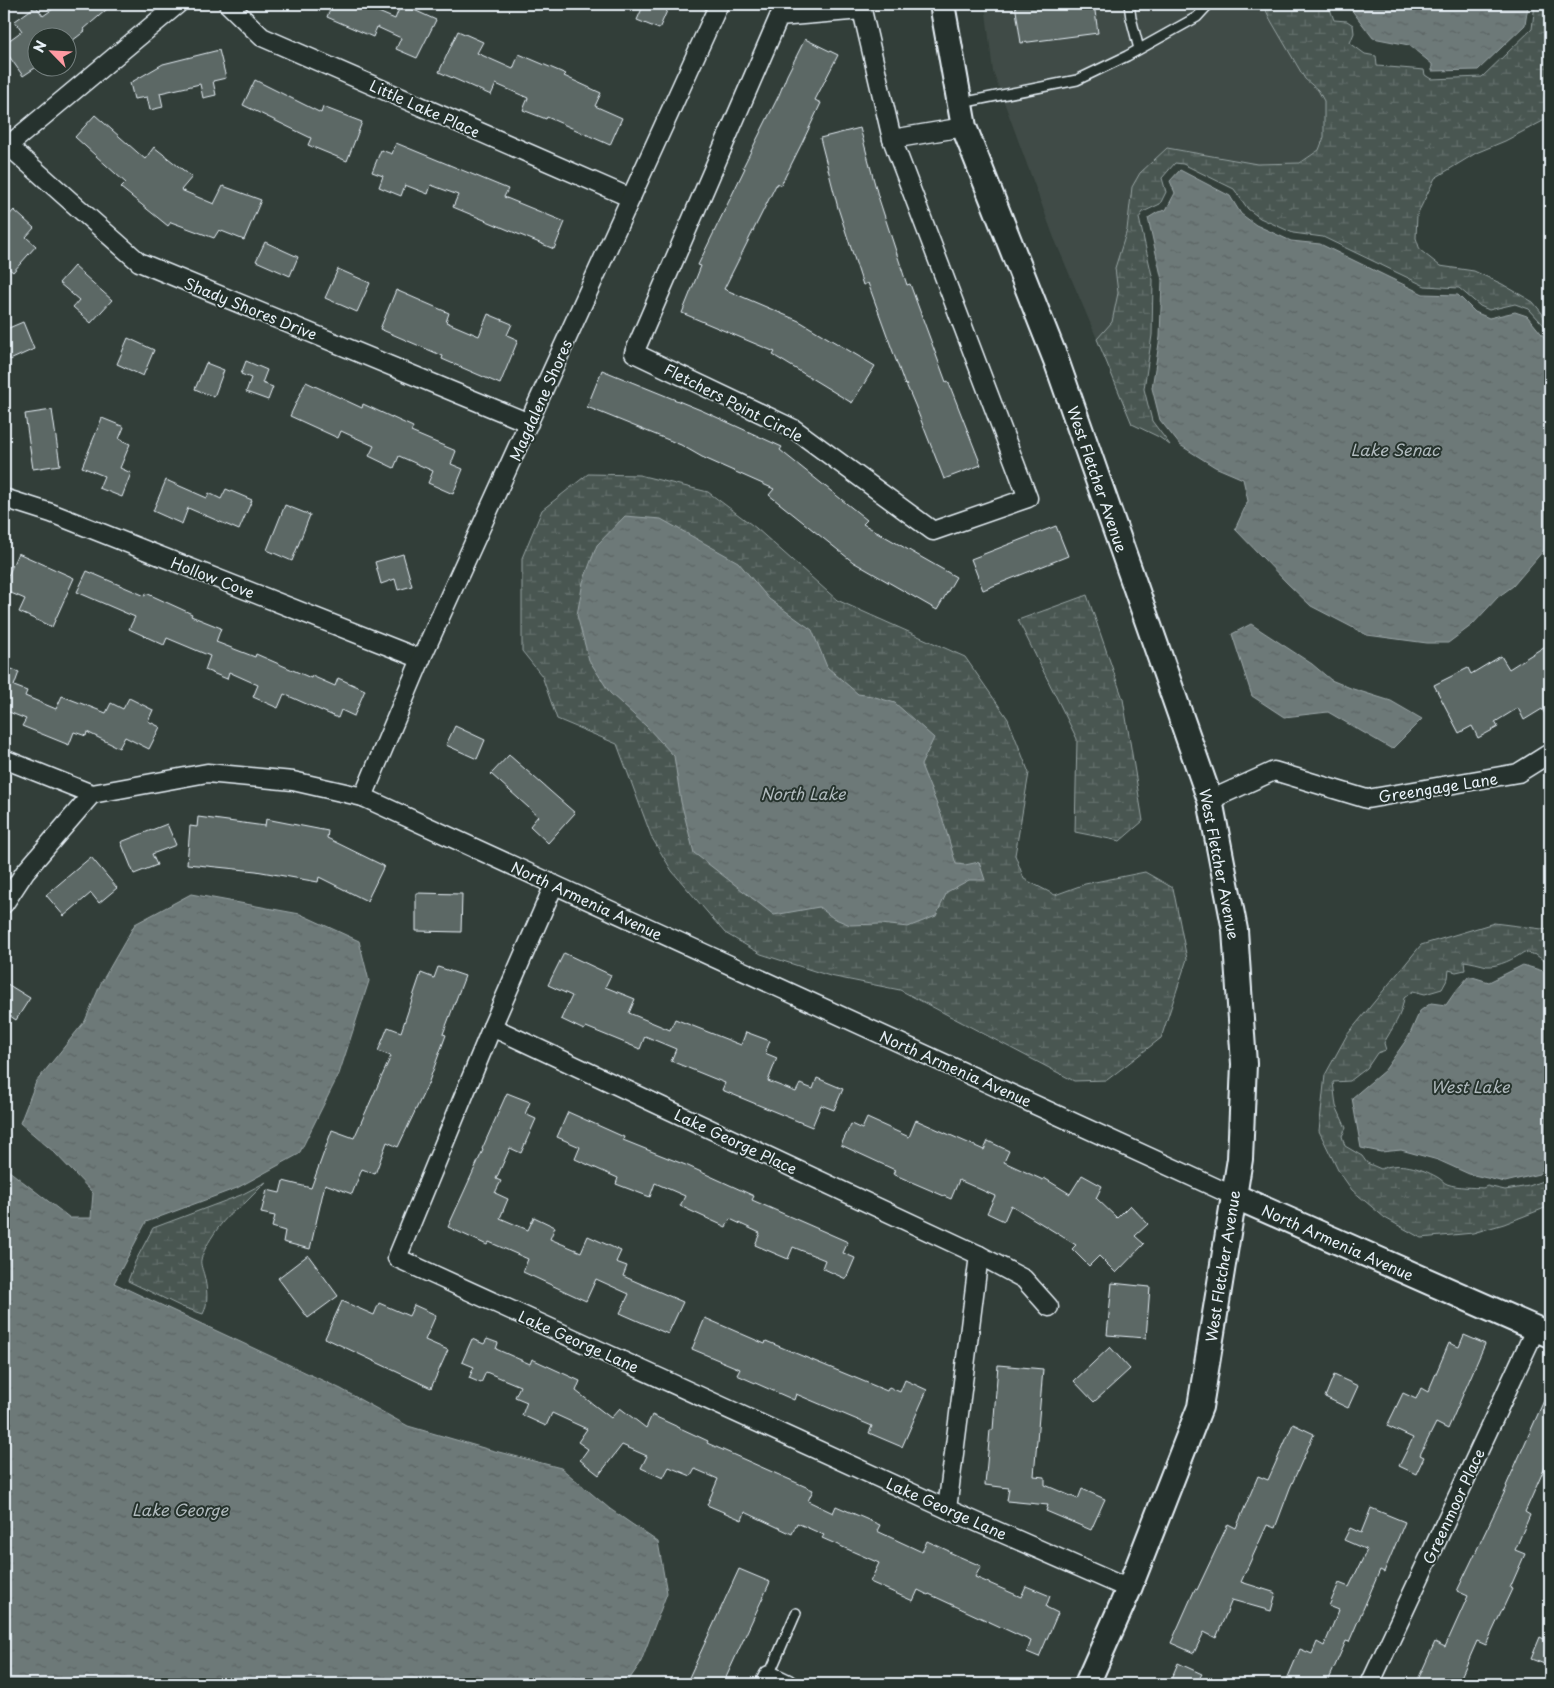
<svg xmlns="http://www.w3.org/2000/svg" width="1554" height="1688" font-family="'Playpen Sans',sans-serif">
	<style>
		.built { fill: #3f4b46 }
		.wetland { fill: url(#wetland-marsh); stroke: #98a4a4 }
		.water { fill: url(#water-ripples); stroke: #9ea9ab }
		.building { fill: #5c6865; stroke: #e8f1f8 }
		.lines { fill: none; stroke-linecap: round; stroke-linejoin: round }
		.lane-casing { stroke: #e8f1f8; stroke-width: 12 }
		.street-casing { stroke: #e8f1f8; stroke-width: 21 }
		.secondary-casing { stroke: #e8f1f8; stroke-width: 28 }
		.lane { stroke: #26332d; stroke-width: 9 }
		.street { stroke: #26332d; stroke-width: 18 }
		.secondary { stroke: #26332d; stroke-width: 24 }
		.labels { text-anchor: middle; dominant-baseline: central; stroke-width: 4; stroke-linejoin: round; paint-order: stroke }
		.street-label { font-size: 15px; fill: #e8f1f8; stroke: #26332d }
		.water-label { font-size: 16px; font-style: italic; fill: #b1bbbe; stroke: #26332d }
	</style>
	<defs>
		<pattern id="wetland-marsh" width="20" height="14" patternUnits="userSpaceOnUse" patternTransform="scale(1.25)"><rect width="20" height="14" fill="#495651"/><path d="M1 5h8M5 5V1M11 12h8M15 12V8" fill="none" stroke="#636f6b"/></pattern>
		<pattern id="water-ripples" width="26" height="14" patternUnits="userSpaceOnUse" patternTransform="scale(1.25)"><rect width="26" height="14" fill="#6d7978"/><path d="M2 4q2-2 4 0t4 0M15 11q2-2 4 0t4 0" fill="none" stroke="#5b6363"/></pattern>
	</defs>
	<rect width="100%" height="100%" fill="#323e39"/>
	<filter id="ink" filterUnits="userSpaceOnUse"><feTurbulence type="fractalNoise" baseFrequency=".02" numOctaves="2"/><feDisplacementMap in="SourceGraphic" scale="10" xChannelSelector="R" yChannelSelector="G"/><feConvolveMatrix kernelMatrix="1 2 1 2 8 2 1 2 1" color-interpolation-filters="sRGB"/></filter>
	<g filter="url(#ink)">
		<polygon class="built" points="985,4 1263,4 1270,19 1305,79 1318,90 1324,101 1324,137 1319,151 1300,163 1257,164 1167,148 1132,187 1127,230 1115,268 1118,293 1112,323 1097,339 1054,238 993,72"/>
		<g class="wetland">
			<polygon points="1263,4 1331,4 1330,9 1334,20 1347,21 1353,25 1354,33 1350,43 1365,54 1376,56 1377,66 1424,70 1425,75 1431,79 1482,77 1532,29 1535,4 1550,4 1550,115 1543,121 1505,141 1476,153 1435,178 1417,215 1416,238 1420,250 1440,266 1474,271 1502,284 1533,302 1542,313 1550,332 1529,309 1515,304 1489,310 1480,306 1459,288 1425,286 1323,237 1293,233 1260,218 1248,209 1234,189 1183,164 1175,163 1162,178 1166,192 1160,204 1143,212 1139,218 1153,280 1152,335 1144,389 1152,421 1170,445 1159,437 1132,424 1097,339 1112,322 1118,293 1115,268 1127,230 1132,187 1140,173 1167,148 1257,164 1300,163 1319,150 1324,137 1324,101 1318,90 1305,79 1270,19"/>
			<polygon points="588,474 639,475 708,492 756,528 837,600 965,657 1008,719 1029,773 1015,855 1024,879 1055,895 1085,884 1145,872 1173,888 1187,959 1161,1038 1107,1080 1074,1081 900,990 830,976 761,954 725,933 672,871 652,838 617,744 557,719 542,676 522,651 522,558 542,510"/>
			<polygon points="1087,595 1123,699 1143,821 1120,841 1075,832 1077,739 1018,620"/>
			<path d="M1494,923L1550,930V965L1536,955L1524,952C1516,958 1498,967 1487,966C1479,964 1472,962 1464,961L1465,970L1456,972L1449,970L1448,978L1442,989L1425,994L1413,991L1404,998C1401,1018 1393,1026 1384,1043L1386,1050L1377,1053L1367,1068L1350,1081L1333,1082L1336,1106L1346,1128L1342,1136L1345,1146L1362,1156L1367,1163L1381,1169C1399,1161 1421,1168 1437,1177C1441,1179 1444,1183 1447,1184C1458,1188 1472,1187 1483,1188L1487,1186L1505,1190L1529,1186L1545,1180L1550,1175V1206L1504,1224L1473,1233L1421,1238L1385,1218L1352,1190L1338,1170L1319,1131L1325,1075L1347,1035L1421,945Z"/>
			<path d="M266,1182L240,1208C228,1210 203,1247 201,1260C200,1264 203,1271 204,1275C207,1287 209,1303 203,1314L182,1307L128,1281L135,1262L153,1228L241,1195Z"/>
		</g>
		<g class="water">
			<polygon points="1347,4 1526,4 1528,6 1525,25 1478,70 1432,71 1432,64 1409,45 1373,38"/>
			<polygon points="1180,170 1230,196 1241,214 1256,225 1291,241 1320,244 1423,294 1458,295 1475,312 1489,318 1515,312 1527,316 1550,344 1549,544 1513,586 1498,597 1472,625 1448,643 1427,643 1367,635 1311,606 1287,583 1235,529 1248,501 1243,479 1215,467 1180,445 1160,420 1152,388 1160,337 1162,280 1148,218 1158,212 1166,210 1175,193 1170,181"/>
			<polygon points="625,516 661,519 738,562 769,599 812,630 827,667 858,694 872,696 895,703 934,738 921,765 942,817 956,864 965,865 979,862 985,880 969,880 947,892 936,916 908,927 881,924 850,925 833,918 819,907 774,915 694,853 681,802 674,756 646,726 610,693 589,660 577,615 583,582 597,545"/>
			<polygon points="1251,624 1312,664 1331,680 1353,689 1391,701 1422,719 1392,749 1328,712 1284,717 1252,696 1232,634"/>
			<polygon points="191,894 300,914 359,941 369,981 339,1074 299,1154 237,1188 146,1222 114,1283 341,1389 408,1426 487,1449 561,1468 610,1509 658,1542 667,1593 640,1664 626,1684 4,1684 4,1167 70,1218 91,1218 93,1193 54,1152 20,1123 36,1082 85,1021 101,983 135,924"/>
			<polygon points="1523,965 1543,971 1550,978 1550,1157 1539,1174 1505,1182 1469,1174 1438,1160 1401,1150 1381,1152 1361,1148 1352,1098 1385,1070 1409,1036 1420,1011 1431,1003 1446,1005 1455,992 1469,976 1489,982"/>
		</g>
		<g class="building">
			<polygon points="60,4 113,4 84,29 85,31 68,44 68,38 38,38 38,66 23,76 4,49 4,44 22,31 15,21 36,6 43,16"/>
			<polygon points="332,4 371,4 369,8 395,19 401,4 436,20 417,58 396,49 401,38 377,27 373,37 327,17"/>
			<polygon points="644,4 670,4 659,29 637,20"/>
			<polygon points="1015,4 1094,4 1098,33 1021,43"/>
			<polygon points="458,31 483,42 477,53 513,69 519,54 566,74 564,76 601,93 595,106 622,118 610,145 547,117 546,119 523,110 528,98 496,84 491,95 439,72"/>
			<polygon points="805,39 838,55 815,100 821,103 802,143 781,185 777,183 724,289 799,321 875,366 852,403 773,355 775,352 682,313 701,266 698,265 745,168 743,167 779,95 787,75"/>
			<polygon points="219,50 226,78 213,81 216,95 203,98 200,84 160,93 163,107 150,110 147,97 134,99 130,83 163,64"/>
			<polygon points="255,80 321,113 323,107 362,122 347,161 308,145 311,138 243,105"/>
			<polygon points="95,115 145,159 154,147 192,177 181,190 214,204 223,186 261,200 244,240 219,230 214,238 171,222 168,226 121,188 126,183 75,137"/>
			<polygon points="860,128 878,196 907,285 910,284 946,382 948,381 981,465 944,479 915,405 906,384 905,385 868,283 863,285 838,208 820,138"/>
			<polygon points="396,143 508,189 504,197 565,222 554,249 453,207 458,195 431,185 428,194 405,185 401,196 379,187 383,176 372,172 381,150 392,154"/>
			<polygon points="14,210 34,228 26,237 36,246 13,272 4,265 4,221"/>
			<polygon points="265,242 298,257 290,276 256,261"/>
			<polygon points="74,266 112,300 91,323 73,307 79,300 59,283"/>
			<polygon points="338,269 370,283 357,312 325,298"/>
			<polygon points="396,290 449,313 446,322 479,336 488,314 512,324 507,335 518,340 500,384 442,359 443,356 380,329"/>
			<polygon points="23,322 34,349 10,360 4,346 4,330"/>
			<polygon points="128,338 154,350 143,376 117,364"/>
			<polygon points="246,361 267,370 262,383 273,387 268,400 246,392 251,378 241,374"/>
			<polygon points="206,363 224,370 214,397 195,389"/>
			<polygon points="602,370 703,411 782,447 780,450 867,520 863,524 956,577 937,610 853,562 769,495 774,489 702,457 681,445 587,407"/>
			<polygon points="306,382 362,408 363,404 413,427 411,432 456,451 451,464 463,469 453,494 428,483 433,471 399,456 394,468 369,456 374,446 341,431 338,438 290,416"/>
			<polygon points="52,410 60,465 33,469 25,414"/>
			<polygon points="102,418 124,427 119,439 130,444 120,468 131,473 122,497 99,488 104,476 82,467"/>
			<polygon points="166,480 207,498 209,493 221,499 226,489 252,500 239,530 188,508 182,524 153,511"/>
			<polygon points="285,505 310,515 292,561 267,550"/>
			<polygon points="1056,526 1068,556 983,590 971,559"/>
			<polygon points="18,553 74,578 52,627 19,612 25,599 4,590 4,585"/>
			<polygon points="403,554 412,586 398,590 395,579 381,584 375,562"/>
			<polygon points="87,571 145,596 146,593 192,614 191,616 221,628 216,642 255,657 256,654 311,678 312,676 335,686 338,678 365,690 354,716 341,710 338,718 284,694 278,708 253,697 258,685 229,672 227,679 205,670 210,656 167,638 164,645 129,629 135,617 77,592"/>
			<polygon points="1550,643 1550,722 1542,709 1524,720 1518,708 1495,722 1498,727 1478,738 1472,726 1459,733 1434,685 1468,668 1471,674 1501,656 1509,669"/>
			<polygon points="4,666 19,672 14,686 27,691 25,696 56,709 62,696 106,713 111,703 123,709 129,698 153,710 148,721 160,727 149,749 125,737 119,748 87,732 86,736 74,732 69,745 22,726 26,719 4,710"/>
			<polygon points="455,726 485,740 477,759 446,745"/>
			<polygon points="509,755 575,813 548,843 530,826 538,816 491,774"/>
			<polygon points="198,817 265,826 266,819 328,831 327,838 384,866 367,901 319,877 318,882 256,871 187,864 190,826 197,827"/>
			<polygon points="167,824 176,845 152,854 157,865 134,874 121,842"/>
			<polygon points="91,857 117,888 99,903 91,893 64,916 46,895"/>
			<polygon points="416,893 462,894 461,932 416,931"/>
			<polygon points="564,953 611,975 605,987 635,999 629,1013 670,1030 675,1019 741,1045 746,1032 770,1041 765,1053 777,1058 768,1081 796,1092 800,1084 813,1089 817,1078 843,1089 834,1110 821,1105 812,1127 722,1090 725,1083 671,1061 676,1049 645,1036 640,1049 586,1027 584,1030 561,1019 572,996 548,985"/>
			<polygon points="438,967 465,976 443,1034 446,1035 428,1084 398,1147 387,1142 375,1174 362,1169 352,1194 325,1184 310,1249 283,1242 285,1231 272,1227 275,1216 261,1213 267,1190 280,1193 283,1181 311,1188 332,1130 354,1138 391,1056 378,1051 388,1027 401,1032 421,973 434,978"/>
			<polygon points="4,982 30,998 16,1020 4,1012"/>
			<polygon points="507,1093 530,1102 525,1114 536,1119 521,1153 510,1148 496,1179 501,1181 495,1193 508,1199 500,1218 528,1230 534,1217 555,1227 550,1239 581,1252 588,1236 621,1251 616,1262 627,1266 623,1276 683,1302 668,1334 620,1313 629,1294 596,1279 586,1301 523,1272 528,1259 489,1242 487,1245 448,1227 483,1150 482,1149"/>
			<polygon points="568,1112 624,1137 623,1140 688,1166 754,1196 752,1200 848,1242 843,1253 855,1258 846,1279 822,1268 825,1260 793,1247 788,1259 755,1245 760,1233 730,1219 726,1227 680,1206 685,1196 655,1183 650,1197 616,1184 618,1178 575,1159 580,1147 557,1137"/>
			<polygon points="867,1118 909,1137 916,1120 984,1150 988,1141 1009,1151 1004,1162 1043,1180 1044,1178 1070,1194 1082,1175 1102,1186 1096,1198 1117,1218 1130,1205 1148,1224 1135,1236 1144,1244 1116,1273 1099,1256 1089,1266 1072,1249 1076,1245 1011,1205 1004,1221 987,1213 995,1196 959,1180 951,1199 893,1174 895,1170 841,1145 851,1124 862,1129"/>
			<polygon points="308,1255 338,1296 308,1318 278,1278"/>
			<polygon points="1112,1283 1150,1287 1146,1338 1107,1335"/>
			<polygon points="342,1301 374,1315 379,1303 409,1316 414,1305 436,1315 425,1340 448,1350 431,1388 325,1338"/>
			<polygon points="705,1318 765,1344 766,1341 887,1391 889,1387 900,1392 905,1380 927,1390 902,1447 869,1433 872,1426 796,1394 794,1400 737,1375 740,1369 692,1349"/>
			<polygon points="1464,1335 1485,1344 1448,1429 1436,1423 1420,1455 1424,1457 1416,1474 1399,1466 1413,1438 1387,1426 1403,1393 1416,1399 1421,1388 1428,1392 1449,1343 1459,1347"/>
			<polygon points="472,1339 484,1344 487,1339 498,1343 496,1349 530,1364 532,1359 580,1381 576,1391 611,1418 620,1408 646,1428 652,1415 708,1441 707,1443 813,1490 808,1501 833,1513 836,1506 880,1525 877,1531 922,1552 927,1541 949,1551 949,1552 981,1566 975,1577 1021,1597 1026,1586 1050,1596 1046,1607 1058,1613 1039,1657 1027,1652 1031,1641 929,1594 928,1595 918,1590 913,1601 870,1582 879,1563 822,1538 824,1535 797,1523 792,1534 745,1512 742,1520 707,1505 718,1479 695,1469 691,1476 669,1467 663,1478 641,1468 647,1456 622,1445 599,1475 580,1460 588,1449 578,1442 587,1429 552,1413 546,1426 522,1415 527,1402 515,1397 520,1386 486,1372 481,1383 469,1378 474,1367 462,1362"/>
			<polygon points="1110,1347 1130,1369 1094,1402 1074,1381"/>
			<polygon points="998,1365 1043,1369 1034,1476 1045,1477 1045,1485 1078,1499 1082,1489 1105,1499 1091,1530 1046,1511 1048,1505 1007,1501 1009,1488 985,1485 990,1430 993,1430"/>
			<polygon points="1334,1375 1358,1386 1348,1408 1325,1397"/>
			<polygon points="1550,1387 1550,1456 1525,1512 1530,1515 1515,1550 1525,1554 1510,1588 1512,1589 1486,1645 1477,1641 1458,1684 1416,1684 1435,1642 1445,1647 1468,1596 1457,1591 1507,1487 1506,1486"/>
			<polygon points="1293,1424 1314,1434 1290,1488 1275,1528 1267,1525 1241,1582 1276,1593 1271,1611 1232,1600 1216,1638 1204,1632 1194,1653 1171,1643 1195,1589 1197,1590 1228,1524 1236,1528 1258,1476 1268,1480"/>
			<polygon points="1371,1508 1405,1522 1384,1572 1380,1570 1349,1642 1346,1641 1327,1684 1285,1684 1300,1649 1312,1654 1317,1642 1324,1646 1339,1610 1329,1606 1339,1583 1349,1587 1367,1550 1344,1540 1350,1528 1361,1533"/>
			<polygon points="739,1569 770,1582 723,1684 686,1684"/>
			<polygon points="1540,1637 1550,1642 1550,1666 1531,1659"/>
			<polygon points="1178,1663 1202,1674 1196,1684 1169,1684"/>
		</g>
		<g class="lines">
			<defs>
				<g id="lane">
					<polyline points="1129,4 1131,18 1139,49"/>
					<polyline points="961,103 1077,80 1127,56 1197,17 1209,4"/>
					<polyline points="769,1675 796,1613"/>
				</g>
				<g id="street">
					<polyline points="228,4 262,37 631,198"/>
					<polygon points="862,10 892,139 1028,498 933,531 794,429 634,353 779,17"/>
					<polyline points="892,139 964,127"/>
					<polyline points="4,142 139,262 529,423"/>
					<polyline points="4,149 178,4"/>
					<polyline points="4,498 51,513 421,659"/>
					<polyline points="4,759 92,794 207,773 293,781 363,797 1234,1196"/>
					<polyline points="363,797 421,659 719,4"/>
					<polyline points="1210,800 1274,771 1367,799 1518,773 1550,753"/>
					<polyline points="554,885 492,1027 397,1258 947,1509 1129,1589"/>
					<polyline points="4,904 25,872 92,794"/>
					<polyline points="492,1027 979,1255 1024,1279 1049,1307"/>
					<polyline points="947,1509 979,1255"/>
					<polyline points="764,1684 769,1675 788,1684"/>
					<polyline points="1370,1684 1536,1328"/>
				</g>
				<g id="secondary">
					<polyline points="942,4 964,127 1056,360 1210,800 1235,930 1244,1064 1240,1159 1200,1407 1129,1589 1087,1684"/>
					<polyline points="1234,1196 1550,1335"/>
				</g>
			</defs>
			<use href="#lane" class="lane-casing"/>
			<use href="#street" class="street-casing"/>
			<use href="#secondary" class="secondary-casing"/>
			<use href="#lane" class="lane"/>
			<use href="#street" class="street"/>
			<use href="#secondary" class="secondary"/>
		</g>
	</g>
	<g class="labels">
		<g class="street-label">
			<text transform="translate(425 108) rotate(24)">Little Lake Place</text>
			<text transform="translate(251 308) rotate(22)">Shady Shores Drive</text>
			<text transform="translate(540 400) rotate(-66)">Magdalene Shores</text>
			<text transform="translate(734 402) rotate(27)">Fletchers Point Circle</text>
			<text transform="translate(1098 479) rotate(71)">West Fletcher Avenue</text>
			<text transform="translate(213 577) rotate(21)">Hollow Cove</text>
			<text transform="translate(1438 787) rotate(-9)">Greengage Lane</text>
			<text transform="translate(1220 864) rotate(79)">West Fletcher Avenue</text>
			<text transform="translate(587 900) rotate(25)">North Armenia Avenue</text>
			<text transform="translate(956 1068) rotate(24)">North Armenia Avenue</text>
			<text transform="translate(736 1141) rotate(25)">Lake George Place</text>
			<text transform="translate(1338 1242) rotate(24)">North Armenia Avenue</text>
			<text transform="translate(1222 1266) rotate(-81)">West Fletcher Avenue</text>
			<text transform="translate(579 1341) rotate(24)">Lake George Lane</text>
			<text transform="translate(1453 1506) rotate(-65)">Greenmoor Place</text>
			<text transform="translate(947 1508) rotate(24)">Lake George Lane</text>
		</g>
		<g class="water-label">
			<text x="1395" y="449">Lake Senac</text>
			<text x="803" y="793">North Lake</text>
			<text x="1470" y="1086">West Lake</text>
			<text x="180" y="1509">Lake George</text>
		</g>
	</g>
	<rect width="1554" height="1688" fill="none" stroke="#26332d" stroke-width="20"/>
	<rect x="10" y="10" width="1534" height="1668" fill="none" stroke="#e8f1f8" stroke-width="2" filter="url(#ink)"/>
	<g transform="translate(52 52) rotate(294)"><circle r="24" fill="#26332d" stroke="#747f7e"/>
	<path d="M0-4L9 19L0 12L-9 19Z" fill="#ff9aa2"/>
	<text y="-8" font-size="14" font-weight="bold" text-anchor="middle" fill="#e8f1f8">N</text>
	</g>
</svg>
